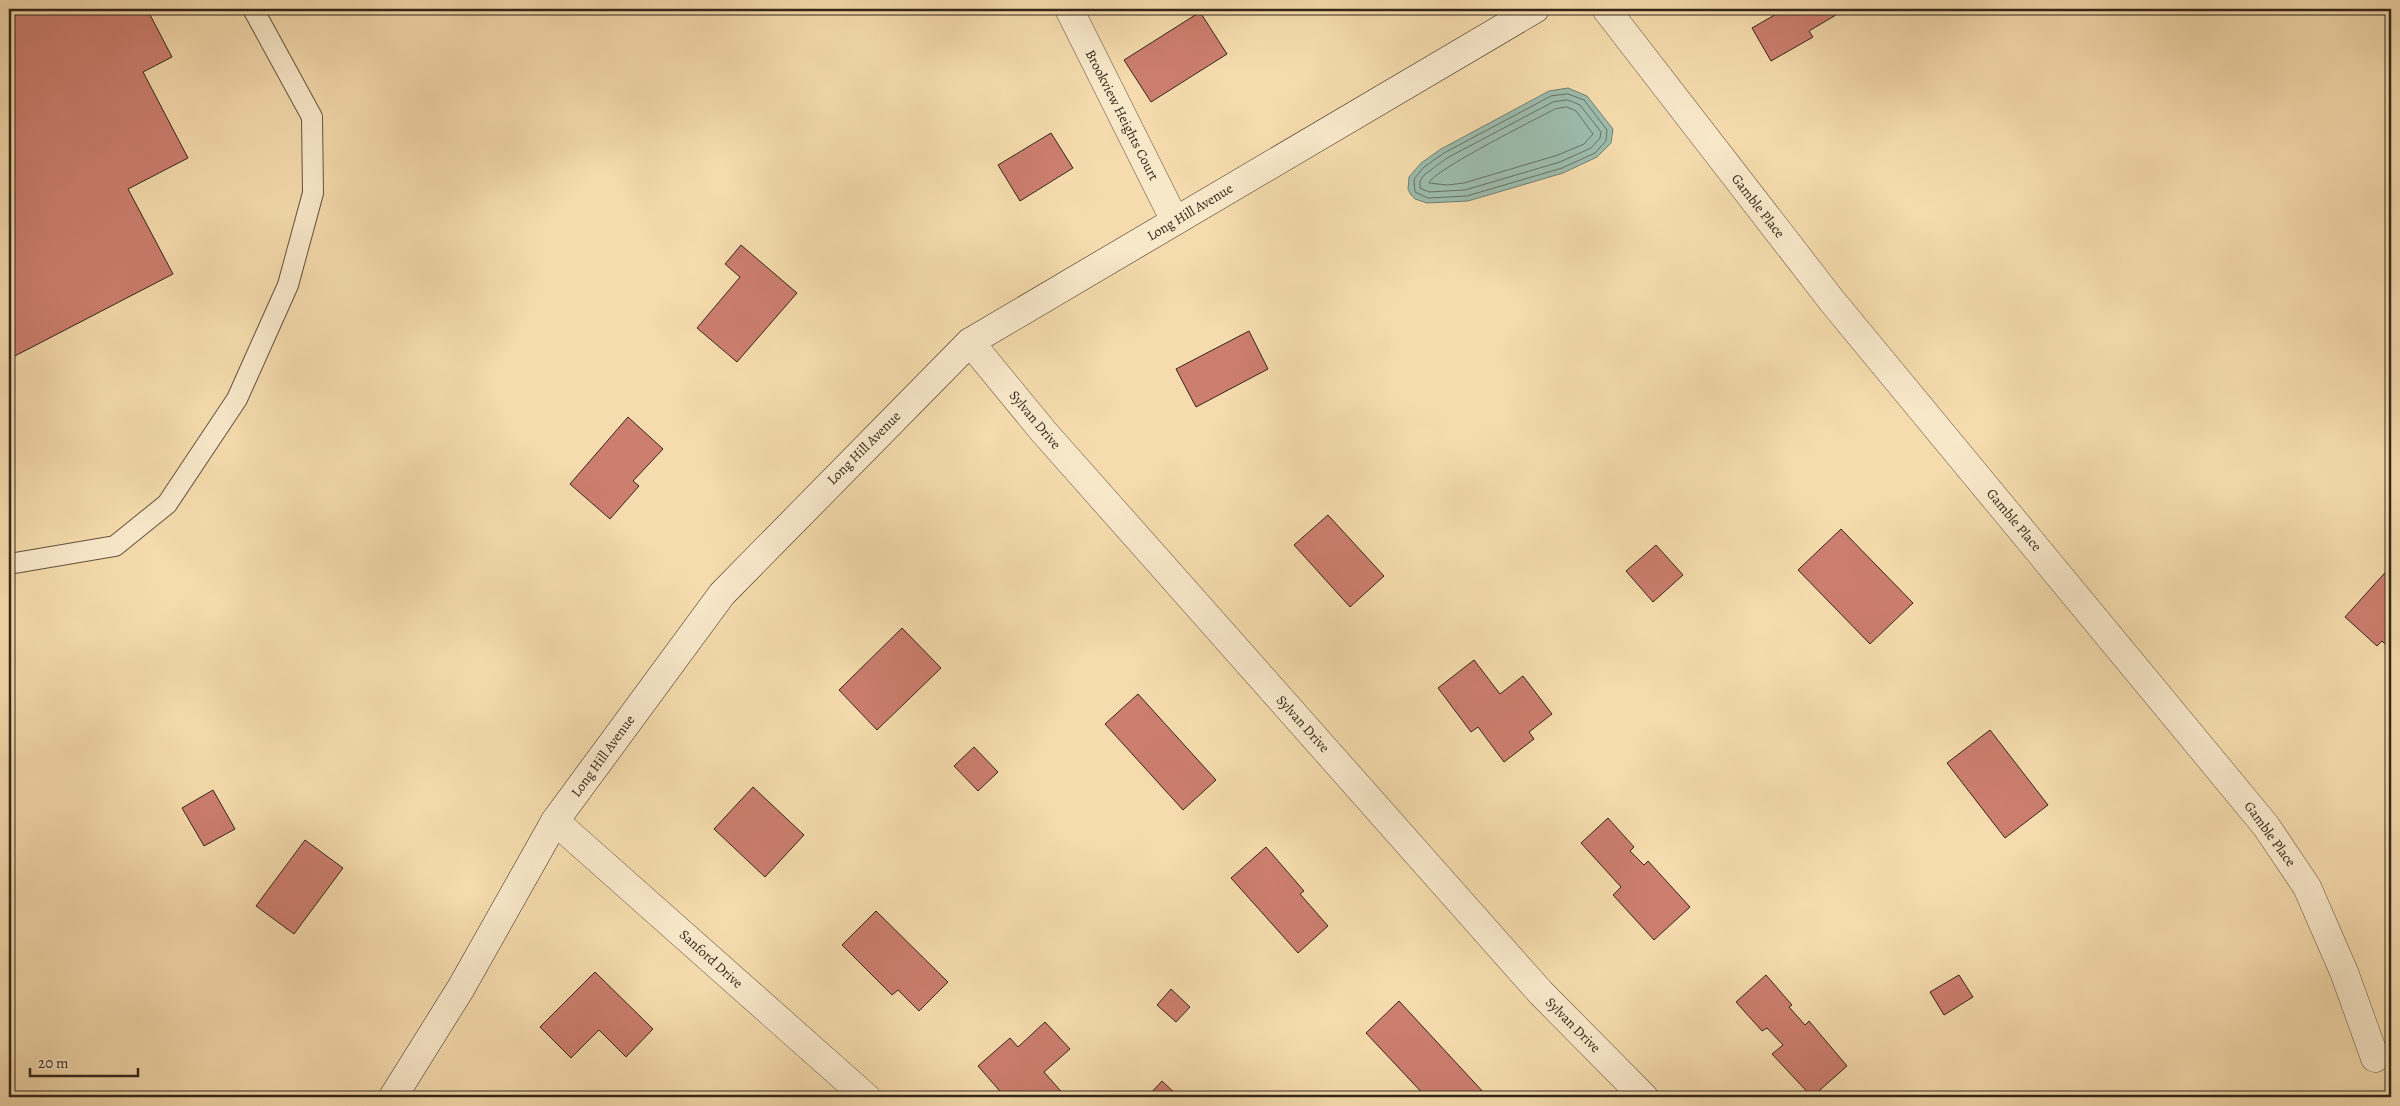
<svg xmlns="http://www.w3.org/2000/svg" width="2400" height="1106" font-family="Alegreya,serif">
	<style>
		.water { fill: #9cbbab; stroke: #727f71 }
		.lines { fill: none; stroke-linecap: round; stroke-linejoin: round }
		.shore { stroke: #687062; stroke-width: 1 }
		.building { fill: #cc7e6f; stroke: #33261a }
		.lane-casing { stroke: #64533f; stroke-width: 22 }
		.street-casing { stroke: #64533f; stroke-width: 29 }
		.secondary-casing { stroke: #33261a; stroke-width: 29 }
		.lane { stroke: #f8e8ca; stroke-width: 20 }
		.street { stroke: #f8e8ca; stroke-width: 28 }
		.secondary { stroke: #f8e8ca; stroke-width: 28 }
		.labels { text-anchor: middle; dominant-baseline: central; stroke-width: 5; stroke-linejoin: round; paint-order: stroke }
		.street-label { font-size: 14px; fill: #33261a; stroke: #f8e8ca }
	</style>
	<rect width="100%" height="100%" fill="#f5dbad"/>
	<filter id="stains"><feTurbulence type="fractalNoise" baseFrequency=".004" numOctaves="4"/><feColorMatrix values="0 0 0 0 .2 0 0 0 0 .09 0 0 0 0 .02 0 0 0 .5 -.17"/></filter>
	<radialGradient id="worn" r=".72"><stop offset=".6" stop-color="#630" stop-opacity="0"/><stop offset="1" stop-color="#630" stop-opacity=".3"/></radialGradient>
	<polygon class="water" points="1568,88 1587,96 1613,129 1611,143 1597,157 1563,173 1468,201 1427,203 1415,199 1411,195 1408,189 1409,177 1421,163 1441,149 1549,91"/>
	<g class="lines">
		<g class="shore">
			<polygon points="1568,94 1584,100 1607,130 1606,141 1595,153 1562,168 1467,196 1428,198 1415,192 1414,179 1424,167 1444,153 1551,96"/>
			<polygon points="1568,100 1580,105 1601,132 1600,138 1591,148 1560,162 1465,190 1429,192 1420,188 1420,181 1424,175 1447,158 1553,102"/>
			<path d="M1567,107L1576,111L1593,134L1584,144L1558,155L1464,183L1447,185L1429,183C1432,171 1536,119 1555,109Z"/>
		</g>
	</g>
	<g class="building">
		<polygon points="9,9 147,9 172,57 143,72 188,158 128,189 173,274 9,359"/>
		<polygon points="1785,9 1846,9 1809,31 1813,37 1771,61 1752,28"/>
		<polygon points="1200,12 1227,54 1151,102 1124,60"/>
		<polygon points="1051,133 1073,168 1020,201 998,165"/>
		<polygon points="741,245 797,293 737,362 697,328 740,277 725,264"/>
		<polygon points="1249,331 1268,369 1196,407 1176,369"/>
		<polygon points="628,417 663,449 633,481 639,486 610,519 570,484"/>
		<polygon points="1328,515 1384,576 1350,607 1294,545"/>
		<polygon points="1841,529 1913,603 1870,644 1798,570"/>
		<polygon points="1656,545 1683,575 1653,602 1626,571"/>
		<polygon points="2391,566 2391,650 2382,641 2377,646 2345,617"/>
		<polygon points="902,628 941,668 877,730 839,690"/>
		<polygon points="1474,660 1500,694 1523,676 1552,714 1529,732 1534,739 1504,762 1478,727 1471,732 1438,688"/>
		<polygon points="1138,694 1216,780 1183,810 1105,724"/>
		<polygon points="1990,730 2048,805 2005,838 1947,763"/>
		<polygon points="974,747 998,772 978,791 954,766"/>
		<polygon points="753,787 804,835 765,877 714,829"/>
		<polygon points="213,790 235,829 204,846 182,808"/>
		<polygon points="1608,818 1634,847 1630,851 1644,865 1648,861 1690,907 1654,940 1613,895 1621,887 1581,843"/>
		<polygon points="305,840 343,868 294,934 256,906"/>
		<polygon points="1266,847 1304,891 1300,894 1328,926 1298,953 1231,878"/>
		<polygon points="876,911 948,982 919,1011 898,990 892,995 842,945"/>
		<polygon points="595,972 653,1029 626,1057 599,1030 571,1058 540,1027"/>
		<polygon points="1766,975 1792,1005 1789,1007 1805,1025 1809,1021 1847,1066 1812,1097 1772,1054 1783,1045 1767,1028 1762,1031 1736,1002"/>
		<polygon points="1959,975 1973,997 1944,1015 1930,992"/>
		<polygon points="1171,989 1190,1007 1176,1022 1157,1005"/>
		<polygon points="1399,1001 1485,1094 1482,1097 1426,1097 1366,1033"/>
		<polygon points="1045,1022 1070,1049 1044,1072 1066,1097 1005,1097 978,1066 1010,1038 1018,1047"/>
		<polygon points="1162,1081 1179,1097 1147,1097"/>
	</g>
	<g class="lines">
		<defs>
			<polyline id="lane" points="9,564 115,546 167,504 237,399 288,285 313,193 312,117 253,9"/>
			<g id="street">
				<polyline points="1069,9 1175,221"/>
				<polyline points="1606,9 1832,301 2266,826 2307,887 2344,972 2375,1058"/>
				<polyline points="970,342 1043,431 1541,993 1644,1097"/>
				<polyline points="555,821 866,1097"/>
			</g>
			<polyline id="secondary" points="393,1097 461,988 555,821 722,594 970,342 1535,9"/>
		</defs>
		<use href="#lane" class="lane-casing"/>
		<use href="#street" class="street-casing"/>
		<use href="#secondary" class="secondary-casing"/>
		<use href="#lane" class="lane"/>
		<use href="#street" class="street"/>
		<use href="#secondary" class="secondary"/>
	</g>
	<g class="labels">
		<g class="street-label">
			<text transform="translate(1122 115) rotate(63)">Brookview Heights Court</text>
			<text transform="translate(1758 206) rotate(52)">Gamble Place</text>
			<text transform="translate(1190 212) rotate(-31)">Long Hill Avenue</text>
			<text transform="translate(1035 420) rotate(50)">Sylvan Drive</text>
			<text transform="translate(864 448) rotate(-45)">Long Hill Avenue</text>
			<text transform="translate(2014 520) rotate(50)">Gamble Place</text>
			<text transform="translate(1303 724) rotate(48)">Sylvan Drive</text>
			<text transform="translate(603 756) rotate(-54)">Long Hill Avenue</text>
			<text transform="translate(2270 834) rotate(54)">Gamble Place</text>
			<text transform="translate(711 959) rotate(42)">Sanford Drive</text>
			<text transform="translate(1573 1025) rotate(45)">Sylvan Drive</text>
		</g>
	</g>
	<rect width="2400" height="1106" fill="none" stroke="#f5dbad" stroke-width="30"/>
	<rect x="10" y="10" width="2380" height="1086" fill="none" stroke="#33261a" stroke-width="2.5"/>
	<rect x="15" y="15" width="2370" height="1076" fill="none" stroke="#33261a"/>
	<path d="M30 1068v8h108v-8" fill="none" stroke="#33261a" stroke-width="2.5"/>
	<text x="38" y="1068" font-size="15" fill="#33261a" stroke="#f8e8ca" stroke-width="4" paint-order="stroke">20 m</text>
	<rect width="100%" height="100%" filter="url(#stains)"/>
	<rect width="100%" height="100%" fill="url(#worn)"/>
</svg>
